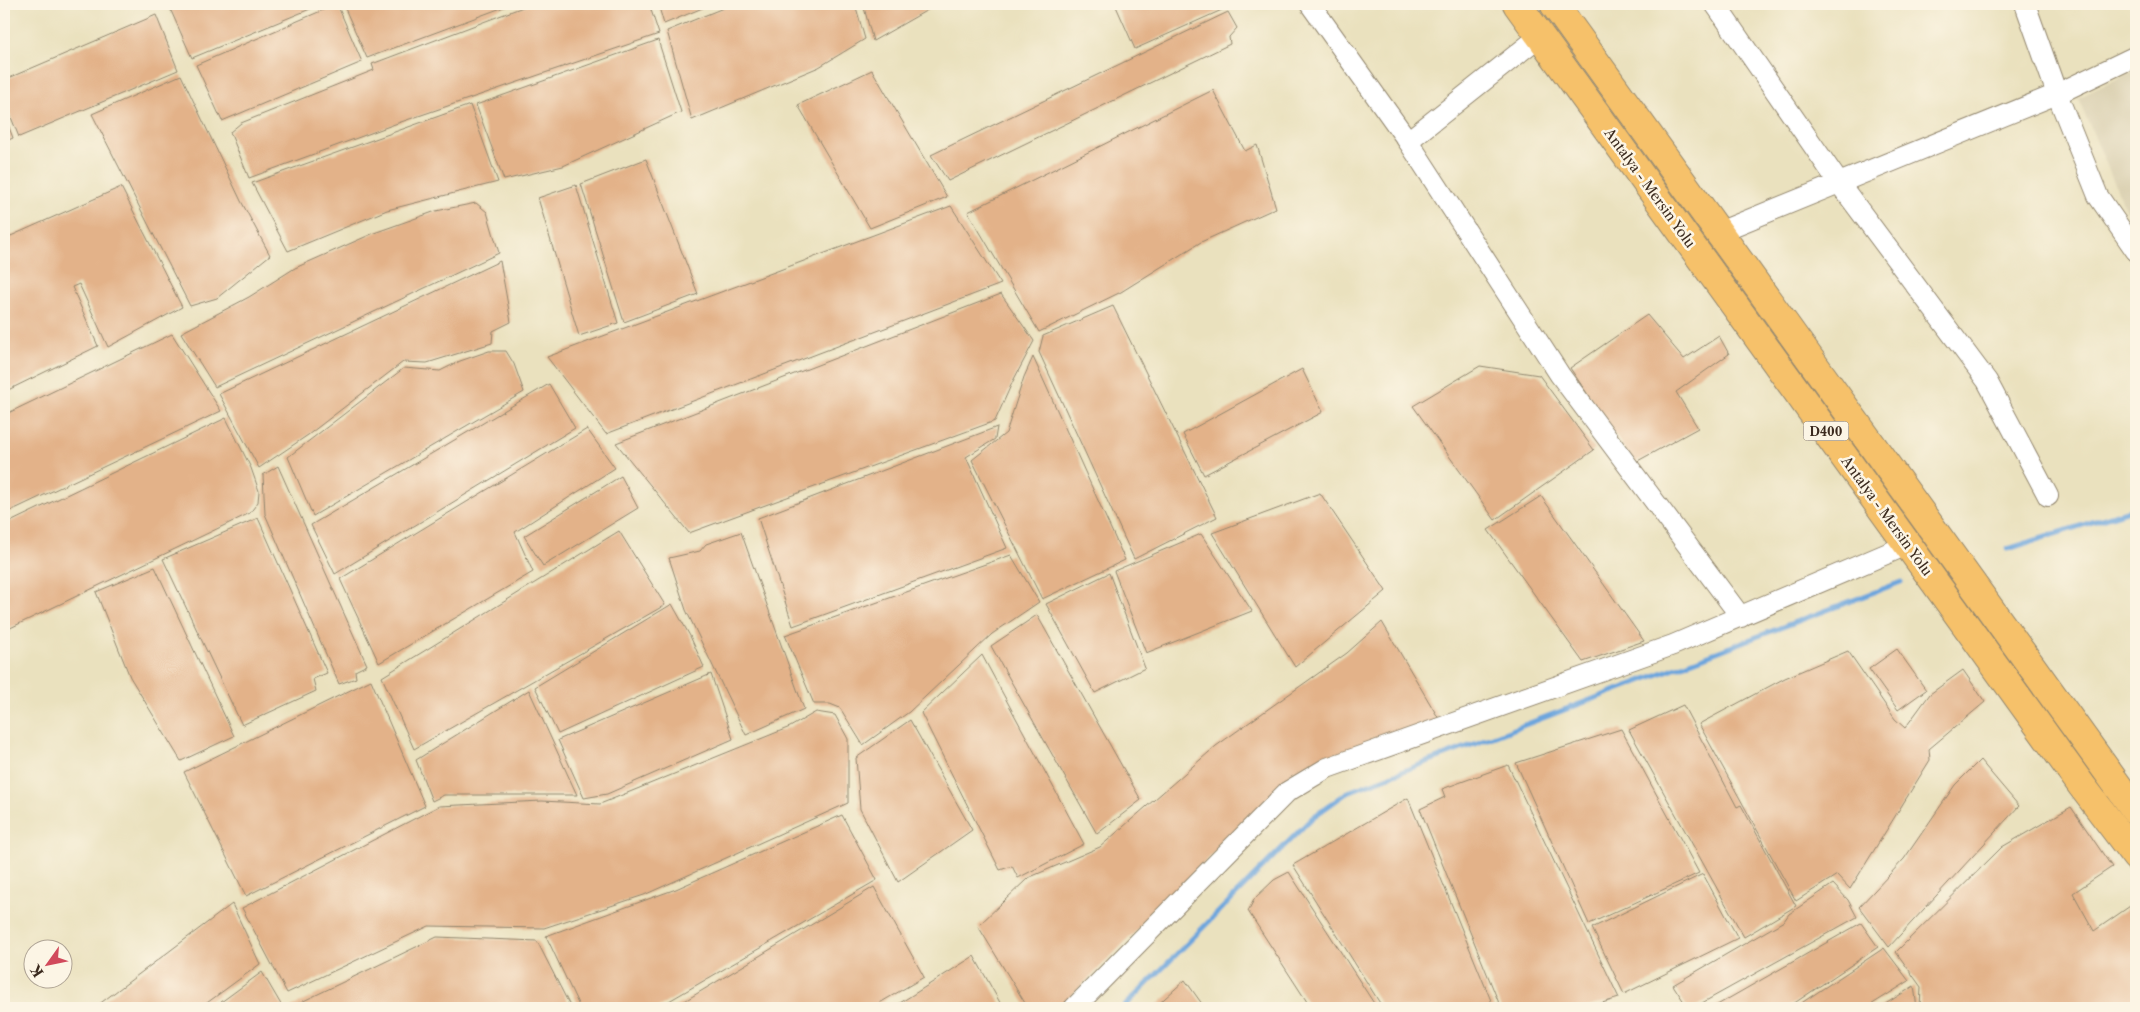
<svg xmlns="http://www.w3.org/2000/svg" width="2140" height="1012" font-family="'Libre Caslon Text',serif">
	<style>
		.built { fill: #dad0b1 }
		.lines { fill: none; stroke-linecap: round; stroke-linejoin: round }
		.stream { stroke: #6da6dd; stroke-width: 5 }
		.building { fill: #e3b289 }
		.minor-casing { stroke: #92866e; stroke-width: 22 }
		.highway-casing { stroke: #92866e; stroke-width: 30 }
		.minor { stroke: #fff; stroke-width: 20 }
		.highway { stroke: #f6c16b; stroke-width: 28 }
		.labels { text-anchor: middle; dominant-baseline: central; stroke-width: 5; stroke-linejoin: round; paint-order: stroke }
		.shield { fill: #fcf5e5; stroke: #75675a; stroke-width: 1 }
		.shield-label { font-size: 12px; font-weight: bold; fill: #3b2a1e }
		.street-label { font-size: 14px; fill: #3b2a1e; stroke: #fcf5e5 }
	</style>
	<rect width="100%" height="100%" fill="#fcf5e5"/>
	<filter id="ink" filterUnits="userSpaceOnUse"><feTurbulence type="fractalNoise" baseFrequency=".02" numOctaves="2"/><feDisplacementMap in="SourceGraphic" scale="10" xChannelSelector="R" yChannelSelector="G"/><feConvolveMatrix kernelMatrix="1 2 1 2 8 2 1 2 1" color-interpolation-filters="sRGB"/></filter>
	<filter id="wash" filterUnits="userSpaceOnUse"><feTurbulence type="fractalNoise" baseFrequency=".0096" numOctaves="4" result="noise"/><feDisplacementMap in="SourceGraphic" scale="20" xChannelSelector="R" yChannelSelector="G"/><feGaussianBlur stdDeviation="1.12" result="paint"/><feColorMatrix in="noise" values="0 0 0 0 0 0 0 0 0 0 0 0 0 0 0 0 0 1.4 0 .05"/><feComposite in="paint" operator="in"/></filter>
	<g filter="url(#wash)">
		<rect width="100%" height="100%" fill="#eae1be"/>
		<polygon class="built" points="2136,70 2136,209 2127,212 2078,98"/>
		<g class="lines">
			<g class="stream">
				<polyline points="2008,549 2136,508"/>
				<polyline points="1123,1008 1313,817 1348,792 1901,582"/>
			</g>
		</g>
		<g id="blocks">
			<g class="building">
				<polygon points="168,4 322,4 192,58"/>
				<polygon points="337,4 362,62 222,121 196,65"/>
				<polygon points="343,4 512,4 367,58"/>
				<polygon points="531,4 649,4 659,34 395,124 249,178 230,132 241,123 374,70 372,64"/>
				<polygon points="658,4 712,4 664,24"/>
				<polygon points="733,4 855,4 865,39 819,67 692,120 667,31"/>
				<polygon points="863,4 938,4 873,41"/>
				<polygon points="1115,4 1235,4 1135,49"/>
				<polygon points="1228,12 1237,28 1229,37 1230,44 948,181 931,155"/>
				<polygon points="156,15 178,70 19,137 4,100 4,80"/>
				<polygon points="658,40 681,112 563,166 504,180 476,105"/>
				<polygon points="872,70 947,197 870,228 798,105"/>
				<polygon points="181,75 241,201 270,255 217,298 190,306 92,114"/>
				<polygon points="1213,90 1245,151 1257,145 1276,208 1201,242 1121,292 1039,332 968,212"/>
				<polygon points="470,105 498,182 387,210 288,251 252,183"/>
				<polygon points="4,114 13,138 4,142"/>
				<polygon points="646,159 698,294 624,322 581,184"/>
				<polygon points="576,185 618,323 579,336 538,198"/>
				<polygon points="121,187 182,307 108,347 79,284 72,287 98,346 4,392 4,239"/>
				<polygon points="476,203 487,212 499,253 215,387 181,333 249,297 295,268 374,233 436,211"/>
				<polygon points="951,206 1001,284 606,434 547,357"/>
				<polygon points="500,261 511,322 493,331 492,343 427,363 403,362 308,435 259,468 219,394"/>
				<polygon points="1001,294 1034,341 1012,383 995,421 689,533 616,443"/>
				<polygon points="1113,306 1217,517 1134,559 1039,352 1043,336"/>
				<polygon points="1647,315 1684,359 1719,336 1729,354 1676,392 1698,428 1634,463 1570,368"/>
				<polygon points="172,334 221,411 4,514 4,415"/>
				<polygon points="489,351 506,351 514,364 524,392 313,516 288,457 404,368 440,371 460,361"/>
				<polygon points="1033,357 1125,560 1042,599 972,460 1006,433 1024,377"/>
				<polygon points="1480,366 1539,375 1594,450 1495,520 1413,406"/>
				<polygon points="1302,369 1323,412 1204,475 1183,434"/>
				<polygon points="549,384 575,428 335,574 311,525"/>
				<polygon points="226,418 251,468 259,491 258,502 250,513 4,631 4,525"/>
				<polygon points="997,427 995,439 966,457 1007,548 793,626 758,518"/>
				<polygon points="587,429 615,468 515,532 533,572 379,663 340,579"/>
				<polygon points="278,466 367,665 355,671 356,678 339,684 265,514 263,475"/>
				<polygon points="621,476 638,508 543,566 524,536"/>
				<polygon points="1320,493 1386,591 1295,667 1212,533"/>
				<polygon points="1541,496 1644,641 1583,662 1488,530"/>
				<polygon points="258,518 327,673 313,679 316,691 242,725 163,559"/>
				<polygon points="619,531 665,605 414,749 382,677"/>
				<polygon points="741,532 804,709 746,735 686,610 669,558 700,551 706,544"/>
				<polygon points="1201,534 1252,611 1146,653 1114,571"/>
				<polygon points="1011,555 1039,602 992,634 909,712 863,745 840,708 830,704 814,704 785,635"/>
				<polygon points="155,567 234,736 181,761 130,677 96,592"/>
				<polygon points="1109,573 1145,668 1095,693 1046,604"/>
				<polygon points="672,604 690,636 704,667 558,734 535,687"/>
				<polygon points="1037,615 1141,800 1097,834 991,646"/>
				<polygon points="1382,622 1439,719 1264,803 1059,1008 1028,1008 978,926 1028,878 1100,847 1216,746 1347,653"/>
				<polygon points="1897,649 1926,690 1898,710 1869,669"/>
				<polygon points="1848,651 1895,719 1905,728 1930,694 1963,670 1985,702 1929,749 1930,760 1850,889 1837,875 1796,901 1699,724 1785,678"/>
				<polygon points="982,655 1084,844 1018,878 1012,866 1000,870 921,713"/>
				<polygon points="711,674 733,739 607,794 584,798 558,740"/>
				<polygon points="371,680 425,806 246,896 184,772"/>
				<polygon points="529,690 577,795 444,795 432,801 416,760"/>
				<polygon points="1683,705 1737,807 1741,805 1796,906 1744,937 1629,730"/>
				<polygon points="816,712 835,715 848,739 848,803 644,895 544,928 429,926 287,993 242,908 439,806 542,801 600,804 790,727"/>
				<polygon points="910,720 972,830 898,882 860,809 856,758"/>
				<polygon points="1621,729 1699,873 1589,924 1516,763"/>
				<polygon points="1980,760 2019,806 1889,947 1859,907 1904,859 1955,785"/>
				<polygon points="1508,765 1619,998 1585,1008 1501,1008 1420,809 1445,797 1442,789"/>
				<polygon points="1408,798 1494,1008 1383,1008 1293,865"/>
				<polygon points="2071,807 2112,867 2073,893 2094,931 2133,904 2136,907 2136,1006 2133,1008 1920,1008 1921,987 1896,952 2002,847"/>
				<polygon points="842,815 877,880 657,1008 580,1008 546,936 676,889"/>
				<polygon points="1289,872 1377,1008 1311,1008 1248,911 1255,898 1274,880"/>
				<polygon points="1703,874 1738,938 1624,994 1592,928"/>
				<polygon points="1833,884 1848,900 1857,917 1693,1008 1688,1008 1673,985 1784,921 1789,914"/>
				<polygon points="874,887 924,977 871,1008 673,1008"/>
				<polygon points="232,904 260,964 200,1008 94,1008"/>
				<polygon points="1861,923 1878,947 1787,1008 1712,1008"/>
				<polygon points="437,937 537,941 571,1008 292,1008 291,1007"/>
				<polygon points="1884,948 1909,981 1866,1008 1794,1008"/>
				<polygon points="974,956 1003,1008 892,1008"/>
				<polygon points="262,972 283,1008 213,1008"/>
				<polygon points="1185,980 1205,1008 1154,1008"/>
				<polygon points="1914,986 1917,1008 1879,1008"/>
			</g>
		</g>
	</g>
	<g filter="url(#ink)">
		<use href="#blocks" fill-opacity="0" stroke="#92866e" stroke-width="1"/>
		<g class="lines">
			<defs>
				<g id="minor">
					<polyline points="1310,4 1408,141 1560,375 1741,617"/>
					<polyline points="1715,4 1839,183 1987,381 2048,496"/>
					<polyline points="2025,4 2057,94 2098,196 2136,251"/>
					<polyline points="1408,141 1540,36"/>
					<polyline points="1719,232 2057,94 2136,56"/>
					<polyline points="1074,1008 1287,792 1327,768 1673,645 1907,545"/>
				</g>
				<g id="highway">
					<polyline points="1517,4 2082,786 2136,857"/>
					<polyline points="1554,4 2136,811"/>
				</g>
			</defs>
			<use href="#minor" class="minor-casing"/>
			<use href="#highway" class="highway-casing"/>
			<use href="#minor" class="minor"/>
			<use href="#highway" class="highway"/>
		</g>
	</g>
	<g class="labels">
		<rect class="shield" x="1803.5" y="421.5" width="45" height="19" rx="4"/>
		<g class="shield-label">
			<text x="1826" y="431">D400</text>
		</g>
		<g class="street-label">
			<text transform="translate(1650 188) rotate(54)">Antalya - Mersin Yolu</text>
			<text transform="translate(1887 516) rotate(54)">Antalya - Mersin Yolu</text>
		</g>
	</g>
	<rect width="2140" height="1012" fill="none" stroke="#fcf5e5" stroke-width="20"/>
	<g transform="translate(48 964) rotate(237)"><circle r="24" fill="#fcf5e5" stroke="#afa495"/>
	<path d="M0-4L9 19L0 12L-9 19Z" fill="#d1495b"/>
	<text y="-8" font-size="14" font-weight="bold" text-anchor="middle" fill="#3b2a1e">K</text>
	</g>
</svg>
